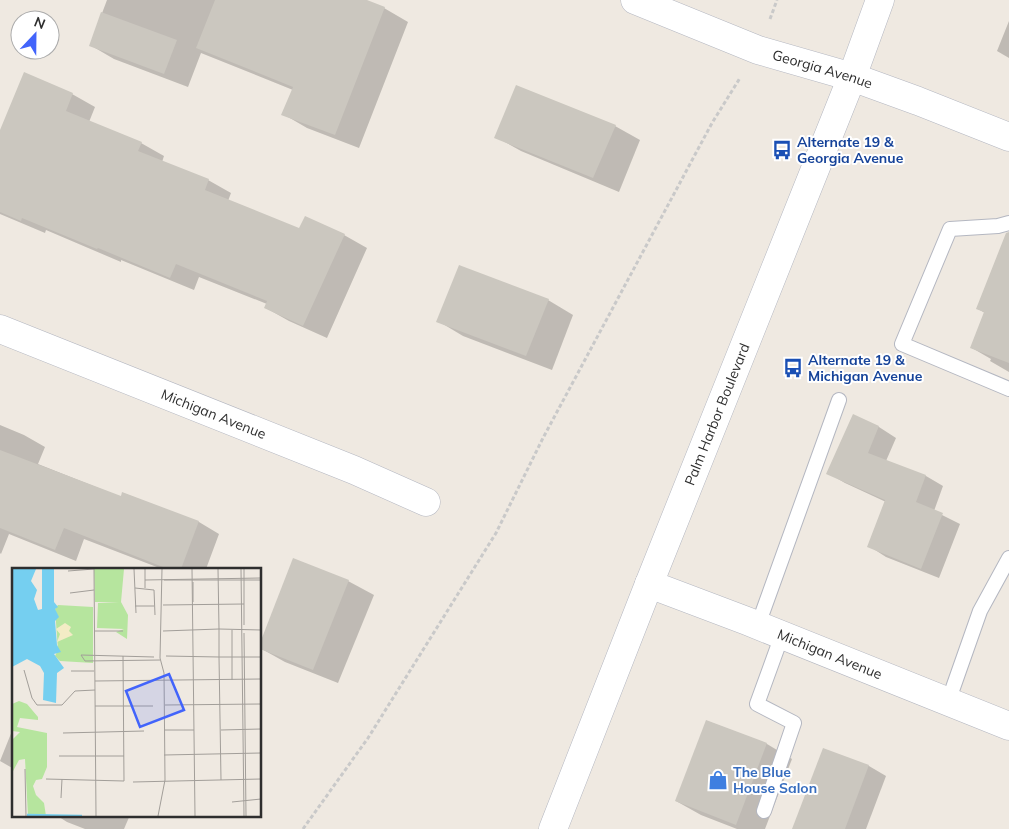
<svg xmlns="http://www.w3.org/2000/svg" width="1009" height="829" font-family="Mulish,sans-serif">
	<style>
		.shadow { fill: #0003 }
		.building { fill: #cbc7bf }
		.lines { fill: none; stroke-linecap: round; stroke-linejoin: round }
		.service-casing { stroke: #b4b7c1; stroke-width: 16 }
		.minor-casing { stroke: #b4b7c1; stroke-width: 29 }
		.secondary-casing { stroke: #b4b7c1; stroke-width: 29 }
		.path { stroke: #c9c9c9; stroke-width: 3; stroke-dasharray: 4 2.5; stroke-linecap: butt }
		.service { stroke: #fff; stroke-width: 14 }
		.minor { stroke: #fff; stroke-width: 28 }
		.secondary { stroke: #fff; stroke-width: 28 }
		.labels { text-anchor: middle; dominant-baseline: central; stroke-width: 4; stroke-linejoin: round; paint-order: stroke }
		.street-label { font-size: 14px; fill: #2e2e2e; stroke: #fff }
		.transit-label { font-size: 14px; font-weight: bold; fill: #164399; stroke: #fff; text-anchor: start }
		.shop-label { font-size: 14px; font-weight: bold; fill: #366cbe; stroke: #fff; text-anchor: start }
		.inset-river { fill: none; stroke: #75cff0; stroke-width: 2.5 }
		.inset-road { fill: none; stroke: #a29e99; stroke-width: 1 }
		.view { fill: #4264fb; fill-opacity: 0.15; stroke: #4264fb; stroke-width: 2.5 }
		.inset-edge { fill: none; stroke: #2e2e2e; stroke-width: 2.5 }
	</style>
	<rect width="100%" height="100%" fill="#efe9e1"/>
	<g class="shadow">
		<polygon points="107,0 364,0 384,8 408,22 359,148 307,128 283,114 293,90 201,53 188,87 114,59 90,45"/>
		<polygon points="1009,21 1009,58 997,51"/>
		<polygon points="72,94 95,107 89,122 141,143 164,156 162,162 208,180 231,193 228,201 300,230 344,235 367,248 327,338 289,321 266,308 267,304 199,277 194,290 121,260 121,262 46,230 45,233 0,214 0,134"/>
		<polygon points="615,126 640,140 619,192 521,151 496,137"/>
		<polygon points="1009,259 1009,372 990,361 991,359 972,348 985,313 978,309"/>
		<polygon points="548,300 573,315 552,370 463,336 438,321"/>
		<polygon points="853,416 879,427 896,438 886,461 926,476 943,486 934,511 960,524 939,578 886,557 869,546 886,502 845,483 828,473"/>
		<polygon points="0,425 24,435 45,447 38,464 121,497 123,493 199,522 219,534 206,569 162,569 84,539 76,561 9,534 1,554 0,553"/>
		<polygon points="348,581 374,595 338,683 285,662 260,648 260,647"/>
		<polygon points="707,721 767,744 792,759 765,829 737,829 701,815 676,801"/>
		<polygon points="14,726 14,769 0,761"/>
		<polygon points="824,750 869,766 886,776 866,829 802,829"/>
		<polygon points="56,815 130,815 124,829 85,829 67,822"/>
	</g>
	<g class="building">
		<polygon points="215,0 367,0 385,7 335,135 281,115 293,87 196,48"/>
		<polygon points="101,12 177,40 164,74 89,46"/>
		<polygon points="24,72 73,93 66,111 142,142 138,151 209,179 205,190 299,228 305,216 345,234 303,326 264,308 267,301 176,264 170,278 98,248 97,249 22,218 21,221 0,212 0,130"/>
		<polygon points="516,85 616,125 593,178 494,138"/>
		<polygon points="1009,232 1009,363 970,348 984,312 976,309 1006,233"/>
		<polygon points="459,265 549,299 526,356 436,322"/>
		<polygon points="853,414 879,426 868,453 926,475 916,502 943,513 921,569 867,547 885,500 826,474"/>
		<polygon points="0,450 121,496 122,492 199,521 181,569 168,569 64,528 55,550 0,528"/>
		<polygon points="293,558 349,580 313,670 260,649 260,643"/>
		<polygon points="706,720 767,743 736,825 675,801"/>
		<polygon points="823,748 869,765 845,829 792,829"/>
	</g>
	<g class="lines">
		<defs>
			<g id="service">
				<polyline points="1009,223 998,226 950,229 902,344 1009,389"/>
				<polyline points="758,625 839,400"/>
				<polyline points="948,702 980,611 1009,558"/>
				<polyline points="764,811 794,723 757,704 782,635"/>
			</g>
			<g id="minor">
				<path id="s1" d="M635,0L758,50L852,77L918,101L1009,137"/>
				<path id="s2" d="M0,329L354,470L426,502"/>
				<path id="s3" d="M649,584L747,621L1009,726"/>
			</g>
			<g id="secondary">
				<path id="s4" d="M553,829L649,584L852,77L880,0"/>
			</g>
		</defs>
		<use href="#service" class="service-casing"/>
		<use href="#minor" class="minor-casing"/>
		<use href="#secondary" class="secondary-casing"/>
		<g class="path">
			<polyline points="770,19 777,0"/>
			<polyline points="303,829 368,738 496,533 543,438 712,123 740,78"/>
		</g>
		<use href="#service" class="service"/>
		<use href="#minor" class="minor"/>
		<use href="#secondary" class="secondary"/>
	</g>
	<defs>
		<symbol id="bus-bare" viewBox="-9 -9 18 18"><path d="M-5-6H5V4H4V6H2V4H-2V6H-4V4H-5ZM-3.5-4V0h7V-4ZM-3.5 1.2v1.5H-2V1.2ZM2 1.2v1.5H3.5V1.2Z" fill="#1a4fb4" stroke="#fff" stroke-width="2.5" paint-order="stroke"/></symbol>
		<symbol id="shop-bare" viewBox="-9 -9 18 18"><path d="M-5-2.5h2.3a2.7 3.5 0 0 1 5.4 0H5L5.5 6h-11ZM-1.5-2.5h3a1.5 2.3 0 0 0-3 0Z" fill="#3f7fe0" stroke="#fff" stroke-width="2.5" paint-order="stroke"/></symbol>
	</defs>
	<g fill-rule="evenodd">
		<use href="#bus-bare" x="768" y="136" width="28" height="28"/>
		<use href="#bus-bare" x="779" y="354" width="28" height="28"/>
		<use href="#shop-bare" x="704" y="766" width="28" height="28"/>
	</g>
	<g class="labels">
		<g class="street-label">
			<text stroke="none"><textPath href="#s1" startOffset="200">Georgia Avenue</textPath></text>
			<text stroke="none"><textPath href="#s2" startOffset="230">Michigan Avenue</textPath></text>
			<text stroke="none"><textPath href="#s4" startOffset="446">Palm Harbor Boulevard</textPath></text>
			<text stroke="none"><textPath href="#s3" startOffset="194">Michigan Avenue</textPath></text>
		</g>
		<g class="transit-label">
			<text x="797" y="142">Alternate 19 &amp;<tspan x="797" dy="16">Georgia Avenue</tspan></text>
			<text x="808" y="360">Alternate 19 &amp;<tspan x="808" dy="16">Michigan Avenue</tspan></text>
		</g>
		<g class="shop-label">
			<text x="733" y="772">The Blue<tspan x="733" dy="16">House Salon</tspan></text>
		</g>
	</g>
	<g transform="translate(12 568)">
		<rect width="249" height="249" fill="#efe9e1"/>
		<path d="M82,1H112L109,34L116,47L115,71L104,64L112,61L85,60L86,35L107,34H83ZM46,37L81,39V95L48,93L43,88L46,82L43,41ZM7,133L15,136L26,149V152L8,150L5,159L35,165V199L30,211L24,212L21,218L24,227L32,235L34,248H16L13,191L7,192L0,205V172L8,164L0,163V136Z" fill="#b6e59e"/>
		<path d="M53,55L59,59L57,63L61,67L45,74L48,66L44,61Z" fill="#f3ecc5"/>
		<path d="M0,1H24L19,13L25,22L22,31L26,42L30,41V1H42V34L46,39L43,41L47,49L43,53L45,77L49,84L42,86L52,100L45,105L44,135L31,132L32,105L28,98L15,91L0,99Z" fill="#75cff0"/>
		<path class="inset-river" d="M15,247L70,248"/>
		<path class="inset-road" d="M82,1L84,248M122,1L124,45M133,1V20M180,1L183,248M229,1L232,248M232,1V57M56,3L82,1M133,12L249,10M152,12H249M181,14V34M123,20L142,22L143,47M58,25L82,22M151,37L232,36M123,38H142M207,61L249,62M220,62V112M82,63H111M151,63L207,61L206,1M232,65L234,248M69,87L73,93L148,92M69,87L142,89M154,88L207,89V61M12,102L20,130L25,137H50L63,123L83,122M59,103H82M83,113L249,111M153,137L249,136M83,138H141M152,162H182M209,162L249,161M51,165L132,163M152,187L249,185M47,188H112M13,201L14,248M34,211L112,213L111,88M209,212L207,89H249M121,214L249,211M49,230L50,211M220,234L249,231M146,248L153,212L152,105L148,90L150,1"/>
		<path class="view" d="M157,106L172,142L128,159L114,123Z"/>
		<rect width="249" height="249" class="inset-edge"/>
	</g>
	<g transform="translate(35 35) rotate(22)"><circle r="24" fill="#ffffff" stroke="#ababab"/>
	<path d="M0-4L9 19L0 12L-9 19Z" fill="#4264fb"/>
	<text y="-8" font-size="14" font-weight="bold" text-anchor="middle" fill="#2e2e2e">N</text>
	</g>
</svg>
